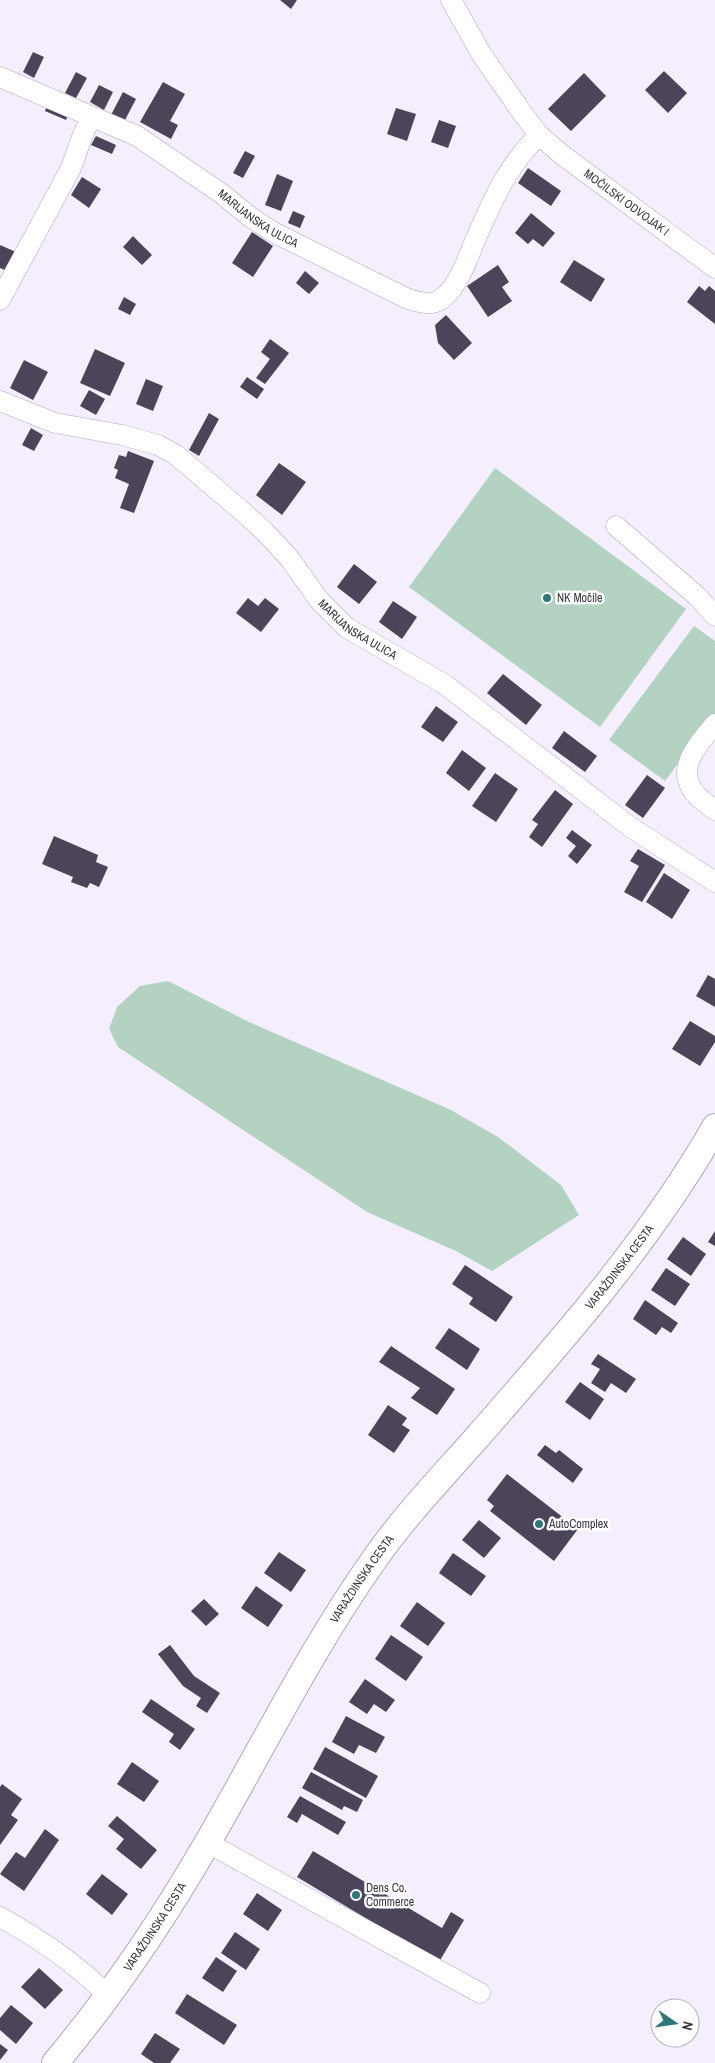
<svg xmlns="http://www.w3.org/2000/svg" width="715" height="2063" font-family="'Archivo Narrow',sans-serif">
	<style>
		.green { fill: #b3d2c2 }
		.building { fill: #4c4458 }
		.lines { fill: none; stroke-linecap: round; stroke-linejoin: round }
		.minor-casing { stroke: #b0a7bf; stroke-width: 21 }
		.major-casing { stroke: #b0a7bf; stroke-width: 28 }
		.minor { stroke: #fff; stroke-width: 20 }
		.major { stroke: #fff; stroke-width: 26 }
		.poi-dot { fill: #2f7878; stroke: #fff; stroke-width: 2 }
		.labels { text-anchor: middle; dominant-baseline: central; stroke-width: 5; stroke-linejoin: round; paint-order: stroke }
		.street-label { font-size: 12px; fill: #3a3640; stroke: #fff }
		.poi-label { font-size: 12px; fill: #3a3640; stroke: #fff; text-anchor: start }
	</style>
	<rect width="100%" height="100%" fill="#f4eefd"/>
	<g class="green">
		<polygon points="495,468 686,609 600,727 409,587"/>
		<polygon points="694,626 715,641 715,713 665,781 609,740"/>
		<polygon points="168,981 249,1022 449,1109 498,1137 561,1185 579,1215 492,1271 456,1251 367,1212 118,1047 109,1029 117,1007 140,986"/>
	</g>
	<g class="building">
		<polygon points="280,0 297,0 291,9"/>
		<polygon points="33,52 44,57 34,78 23,72"/>
		<polygon points="664,71 687,93 668,113 645,90"/>
		<polygon points="76,72 87,78 76,98 65,93"/>
		<polygon points="584,73 606,96 571,131 548,109"/>
		<polygon points="163,82 185,94 170,121 178,125 171,139 140,122"/>
		<polygon points="99,85 113,92 104,110 90,102"/>
		<polygon points="123,92 136,99 124,122 111,115"/>
		<polygon points="49,101 70,110 66,120 45,111"/>
		<polygon points="396,108 416,114 407,141 387,134"/>
		<polygon points="439,120 456,126 448,148 431,142"/>
		<polygon points="96,136 116,145 112,154 91,145"/>
		<polygon points="245,151 255,156 243,178 233,173"/>
		<polygon points="528,168 561,191 551,206 518,183"/>
		<polygon points="277,174 293,181 281,211 265,205"/>
		<polygon points="82,177 101,189 89,208 71,195"/>
		<polygon points="293,211 305,216 300,228 288,223"/>
		<polygon points="531,213 555,233 543,247 533,239 528,244 515,233"/>
		<polygon points="252,232 273,246 253,277 232,263"/>
		<polygon points="133,236 152,255 142,265 123,247"/>
		<polygon points="0,245 16,252 7,271 0,268"/>
		<polygon points="574,260 605,279 591,302 560,282"/>
		<polygon points="498,265 509,282 502,287 512,301 488,317 467,286"/>
		<polygon points="305,271 319,283 309,294 296,283"/>
		<polygon points="699,286 705,291 709,286 715,291 715,324 687,302"/>
		<polygon points="124,297 136,304 130,315 118,309"/>
		<polygon points="446,315 472,343 454,360 438,343 435,325"/>
		<polygon points="270,339 289,353 265,384 256,378 270,359 261,352"/>
		<polygon points="95,349 125,363 110,396 80,383"/>
		<polygon points="24,360 48,372 33,400 10,388"/>
		<polygon points="247,377 264,389 257,399 240,387"/>
		<polygon points="146,379 163,386 153,411 136,404"/>
		<polygon points="89,390 105,399 96,415 80,406"/>
		<polygon points="209,413 219,419 199,456 189,450"/>
		<polygon points="31,428 43,435 34,451 22,445"/>
		<polygon points="128,451 154,461 134,513 120,508 129,484 115,478 118,470 114,468 119,455 126,457"/>
		<polygon points="279,463 306,482 282,515 256,495"/>
		<polygon points="354,564 377,582 359,604 337,587"/>
		<polygon points="248,598 258,606 265,598 279,609 261,632 236,613"/>
		<polygon points="393,601 417,617 402,639 379,622"/>
		<polygon points="503,674 542,705 526,725 487,693"/>
		<polygon points="436,706 458,722 443,742 421,727"/>
		<polygon points="564,731 597,756 585,772 552,748"/>
		<polygon points="462,750 486,768 469,791 446,773"/>
		<polygon points="495,773 518,789 496,822 472,806"/>
		<polygon points="647,775 665,788 643,818 625,805"/>
		<polygon points="555,790 573,804 542,847 529,837 538,824 532,820"/>
		<polygon points="572,830 592,845 577,864 568,856 576,846 566,838"/>
		<polygon points="54,836 98,855 96,862 108,867 99,887 90,883 87,888 71,882 73,877 42,864"/>
		<polygon points="638,849 665,865 642,902 624,892 639,866 630,861"/>
		<polygon points="664,873 690,890 672,919 646,902"/>
		<polygon points="708,975 715,979 715,1007 696,996"/>
		<polygon points="690,1021 715,1036 715,1042 700,1066 672,1049"/>
		<polygon points="715,1231 715,1246 708,1242"/>
		<polygon points="683,1237 706,1254 691,1276 667,1259"/>
		<polygon points="465,1265 513,1297 496,1322 469,1304 473,1298 452,1284"/>
		<polygon points="666,1268 690,1284 675,1306 651,1290"/>
		<polygon points="645,1300 678,1323 671,1333 662,1327 656,1335 633,1319"/>
		<polygon points="449,1328 480,1349 467,1370 435,1348"/>
		<polygon points="391,1346 455,1389 437,1415 411,1398 420,1388 379,1362"/>
		<polygon points="598,1354 636,1379 626,1393 611,1383 605,1392 591,1383 600,1369 591,1364"/>
		<polygon points="580,1382 604,1399 590,1420 565,1402"/>
		<polygon points="388,1405 407,1418 402,1425 410,1430 394,1453 368,1435"/>
		<polygon points="545,1445 556,1453 559,1450 583,1469 573,1483 537,1455"/>
		<polygon points="507,1474 578,1529 554,1561 490,1511 494,1506 487,1500"/>
		<polygon points="479,1520 501,1538 484,1558 462,1540"/>
		<polygon points="279,1552 306,1570 291,1592 264,1573"/>
		<polygon points="453,1553 486,1576 471,1596 439,1573"/>
		<polygon points="256,1586 283,1605 268,1627 241,1608"/>
		<polygon points="204,1599 219,1614 206,1626 191,1611"/>
		<polygon points="417,1602 445,1623 428,1646 400,1626"/>
		<polygon points="391,1635 423,1657 406,1681 375,1659"/>
		<polygon points="170,1645 194,1676 220,1693 207,1713 196,1706 201,1698 183,1686 158,1654"/>
		<polygon points="365,1679 395,1700 386,1712 374,1704 367,1714 349,1702"/>
		<polygon points="151,1699 195,1729 180,1750 169,1742 174,1734 142,1712"/>
		<polygon points="346,1716 385,1737 376,1753 359,1745 354,1754 332,1742"/>
		<polygon points="325,1747 378,1776 366,1798 313,1769"/>
		<polygon points="132,1762 159,1781 144,1802 117,1784"/>
		<polygon points="311,1772 363,1800 357,1812 344,1806 342,1810 302,1788"/>
		<polygon points="2,1784 22,1799 11,1815 18,1820 0,1845 0,1787"/>
		<polygon points="300,1796 346,1822 338,1835 302,1814 297,1823 287,1817"/>
		<polygon points="117,1816 157,1850 141,1869 116,1849 124,1839 108,1826"/>
		<polygon points="45,1829 59,1840 24,1891 0,1874 16,1852 25,1858"/>
		<polygon points="313,1851 442,1928 451,1912 464,1920 439,1962 297,1877"/>
		<polygon points="102,1874 128,1894 112,1915 86,1894"/>
		<polygon points="257,1893 282,1910 268,1931 243,1914"/>
		<polygon points="235,1932 260,1949 246,1970 221,1953"/>
		<polygon points="216,1957 237,1971 223,1992 202,1978"/>
		<polygon points="39,1968 63,1990 45,2009 21,1987"/>
		<polygon points="187,1994 237,2025 224,2045 175,2013"/>
		<polygon points="11,2005 33,2023 16,2044 0,2030 0,2018"/>
		<polygon points="155,2033 180,2049 170,2063 154,2063 141,2054"/>
		<polygon points="0,2044 8,2050 0,2060"/>
	</g>
	<g class="lines">
		<defs>
			<g id="minor">
				<path id="s1" d="M451,0L482,55L523,114L539,135L561,154L715,268"/>
				<path id="s2" d="M0,77L137,136L222,194L249,216L273,232L408,299C422,303 433,307 444,297C459,284 467,260 474,243C492,202 506,167 539,135"/>
				<polyline points="0,300 71,168 82,137 91,117"/>
				<path id="s3" d="M0,401L55,423L122,435L158,445L176,455L235,505L265,532L290,559L319,600L347,628L444,684L629,826L715,882"/>
				<polyline points="616,526 698,597 715,616"/>
				<path d="M715,724C699,743 675,768 694,792C699,799 708,805 715,810"/>
				<polyline points="208,1843 480,1993"/>
				<path d="M0,1917C40,1939 76,1963 108,1996"/>
			</g>
			<g id="major">
				<path id="s4" d="M55,2063C113,1994 164,1918 209,1840C264,1745 312,1647 376,1557C407,1513 445,1474 480,1434C564,1338 652,1238 715,1127"/>
			</g>
		</defs>
		<use href="#minor" class="minor-casing"/>
		<use href="#major" class="major-casing"/>
		<use href="#minor" class="minor"/>
		<use href="#major" class="major"/>
	</g>
	<g class="poi-dot">
		<circle cx="547" cy="598" r="5"/>
		<circle cx="539" cy="1524" r="5"/>
		<circle cx="356" cy="1895" r="5"/>
	</g>
	<g class="labels">
		<g class="street-label">
			<text stroke="none"><textPath href="#s1" startOffset="272">MOČILSKI ODVOJAK I</textPath></text>
			<text stroke="none"><textPath href="#s2" startOffset="296">MARIJANSKA ULICA</textPath></text>
			<text stroke="none"><textPath href="#s3" startOffset="439">MARIJANSKA ULICA</textPath></text>
			<text stroke="none"><textPath href="#s4" startOffset="979">VARAŽDINSKA CESTA</textPath></text>
			<text stroke="none"><textPath href="#s4" startOffset="574">VARAŽDINSKA CESTA</textPath></text>
			<text stroke="none"><textPath href="#s4" startOffset="169">VARAŽDINSKA CESTA</textPath></text>
		</g>
		<g class="poi-label">
			<text x="557" y="598">NK Močile</text>
			<text x="549" y="1524">AutoComplex</text>
			<text x="366" y="1888">Dens Co.<tspan x="366" dy="14">Commerce</tspan></text>
		</g>
	</g>
	<g transform="translate(675 2023) rotate(103)"><circle r="24" fill="#ffffff" stroke="#b0afb3"/>
	<path d="M0-4L9 19L0 12L-9 19Z" fill="#2f7878"/>
	<text y="-8" font-size="14" font-weight="bold" text-anchor="middle" fill="#3a3640">N</text>
	</g>
</svg>
